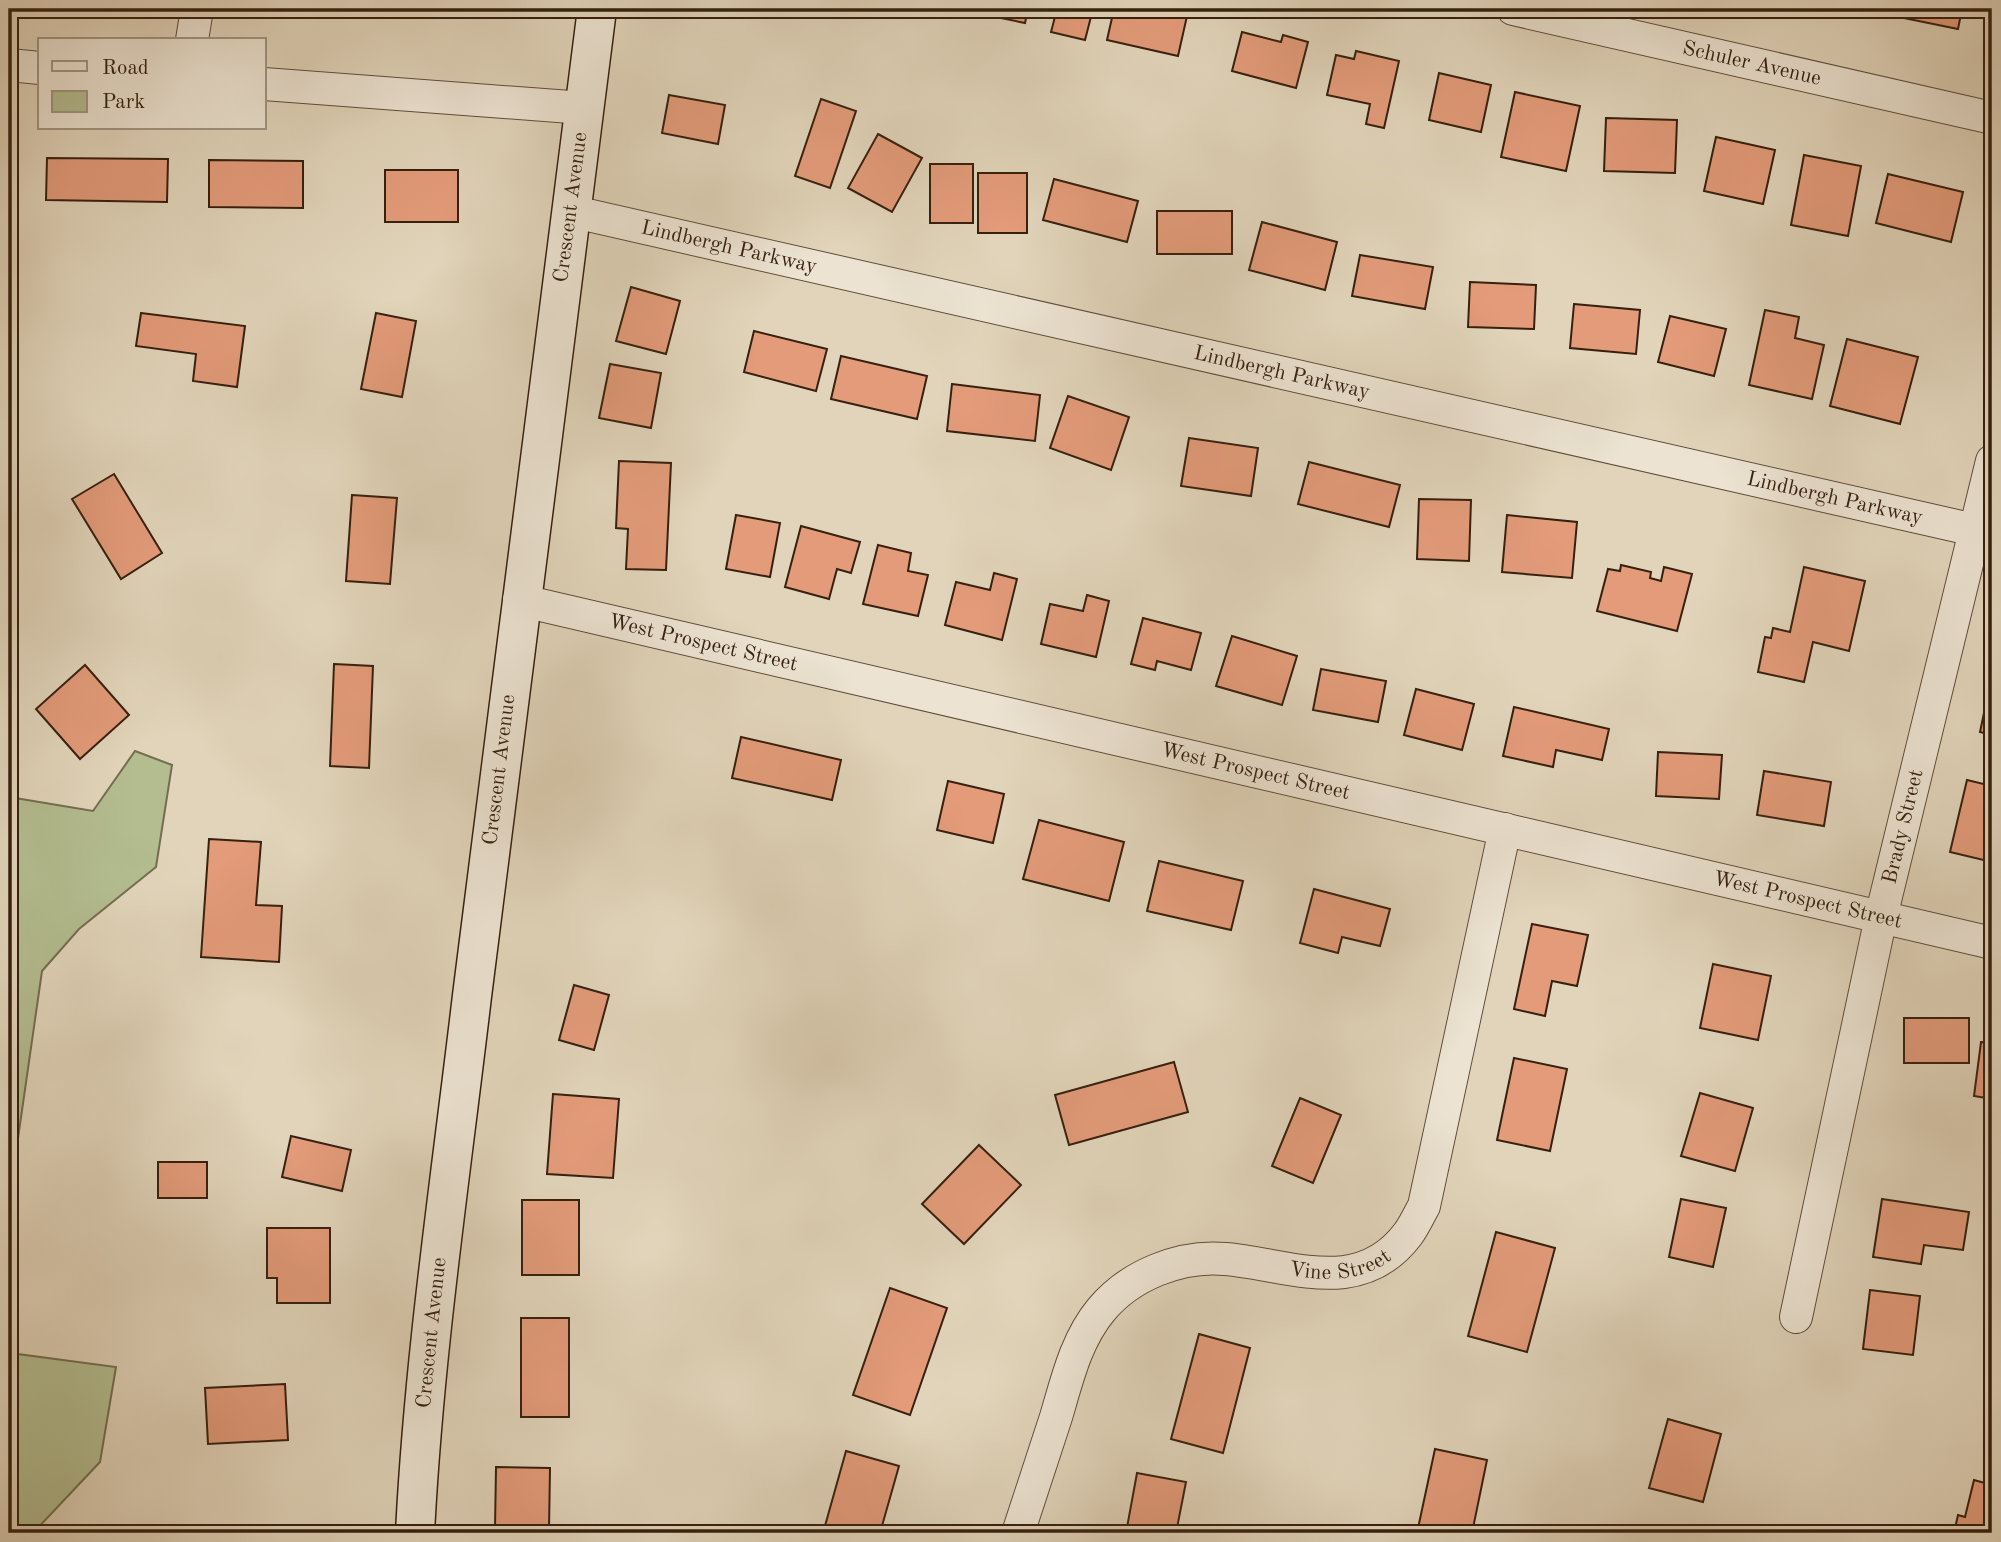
<svg xmlns="http://www.w3.org/2000/svg" width="2001" height="1542" font-family="'Old Standard TT',serif">
	<style>
		.green { fill: #b3bd90; stroke: #746e50; stroke-width: 2 }
		.building { fill: #e39b7a; stroke: #36200f; stroke-width: 2 }
		.lines { fill: none; stroke-linecap: round; stroke-linejoin: round }
		.minor-casing { stroke: #614d3a; stroke-width: 34 }
		.secondary-casing { stroke: #36200f; stroke-width: 41 }
		.minor { stroke: #ece3d2; stroke-width: 32 }
		.secondary { stroke: #ece3d2; stroke-width: 38 }
		.labels { text-anchor: middle; dominant-baseline: central; stroke-width: 5; stroke-linejoin: round; paint-order: stroke }
		.street-label { font-size: 21px; fill: #36200f; stroke: #ece3d2 }
	</style>
	<rect width="100%" height="100%" fill="#e1d4ba"/>
	<filter id="stains"><feTurbulence type="fractalNoise" baseFrequency=".00286" numOctaves="4"/><feColorMatrix values="0 0 0 0 .2 0 0 0 0 .09 0 0 0 0 .02 0 0 0 .5 -.17"/></filter>
	<radialGradient id="worn" r=".72"><stop offset=".6" stop-color="#630" stop-opacity="0"/><stop offset="1" stop-color="#630" stop-opacity=".3"/></radialGradient>
	<g class="green">
		<polygon points="135,751 172,765 156,867 79,929 42,971 9,1201 9,797 93,811"/>
		<polygon points="9,1309 18,1354 116,1367 100,1462 33,1533 9,1533"/>
	</g>
	<g class="building">
		<polygon points="454,9 498,9 498,17 453,15"/>
		<polygon points="982,9 1028,9 1025,23 981,14"/>
		<polygon points="1057,9 1093,9 1085,40 1051,32"/>
		<polygon points="1114,9 1160,9 1187,16 1178,56 1107,40"/>
		<polygon points="1885,9 1962,9 1958,29 1884,14"/>
		<polygon points="1242,32 1281,42 1283,35 1308,42 1296,88 1232,71"/>
		<polygon points="1356,51 1399,61 1384,128 1366,124 1370,104 1327,95 1336,55 1354,59"/>
		<polygon points="1439,73 1491,85 1481,132 1429,120"/>
		<polygon points="1515,92 1580,106 1566,171 1501,157"/>
		<polygon points="669,95 725,105 718,144 662,133"/>
		<polygon points="821,99 856,111 830,188 795,176"/>
		<polygon points="1606,118 1677,120 1675,173 1604,171"/>
		<polygon points="878,134 922,158 892,212 848,188"/>
		<polygon points="1716,137 1775,150 1763,204 1704,191"/>
		<polygon points="1804,155 1861,166 1848,236 1791,225"/>
		<polygon points="47,158 168,159 167,202 46,200"/>
		<polygon points="209,160 303,161 303,208 209,207"/>
		<rect x="930" y="164" width="43" height="59"/>
		<rect x="385" y="170" width="73" height="52"/>
		<rect x="978" y="173" width="49" height="60"/>
		<polygon points="1888,174 1963,192 1951,242 1876,223"/>
		<polygon points="1054,179 1138,201 1127,242 1043,220"/>
		<rect x="1157" y="211" width="75" height="43"/>
		<polygon points="1262,222 1337,242 1325,290 1249,270"/>
		<polygon points="1360,255 1433,267 1425,309 1352,296"/>
		<polygon points="1470,282 1536,285 1534,329 1468,327"/>
		<polygon points="631,287 680,301 666,354 616,341"/>
		<polygon points="1574,304 1640,310 1636,354 1570,348"/>
		<polygon points="1765,310 1799,317 1795,338 1824,345 1812,399 1749,385"/>
		<polygon points="141,313 245,326 237,387 193,381 196,354 136,346"/>
		<polygon points="376,313 416,321 402,397 361,389"/>
		<polygon points="1670,316 1726,329 1714,376 1658,362"/>
		<polygon points="754,331 827,349 816,391 744,372"/>
		<polygon points="1847,339 1918,357 1900,424 1830,406"/>
		<polygon points="841,356 927,376 917,419 831,399"/>
		<polygon points="610,364 661,373 651,428 599,418"/>
		<polygon points="952,384 1040,395 1035,441 947,431"/>
		<polygon points="1068,396 1129,417 1111,470 1050,448"/>
		<polygon points="9,438 11,438 17,486 9,487"/>
		<polygon points="1189,438 1258,448 1251,496 1181,486"/>
		<polygon points="619,461 671,463 666,570 626,569 628,529 616,528"/>
		<polygon points="1309,462 1400,485 1389,527 1298,504"/>
		<polygon points="114,474 162,553 121,579 72,499"/>
		<polygon points="352,495 397,498 390,584 346,581"/>
		<polygon points="1419,499 1471,500 1469,561 1417,559"/>
		<polygon points="736,515 780,523 770,577 726,569"/>
		<polygon points="1507,515 1577,522 1572,578 1502,572"/>
		<polygon points="801,526 860,542 851,573 837,569 829,599 785,587"/>
		<polygon points="878,545 911,553 908,571 928,575 918,616 863,604"/>
		<polygon points="1621,565 1651,572 1650,578 1661,581 1664,567 1692,574 1677,631 1597,611 1608,569 1620,571"/>
		<polygon points="1804,567 1865,581 1849,651 1813,642 1804,682 1758,672 1765,637 1771,638 1773,628 1790,632"/>
		<polygon points="994,573 1017,579 1002,640 945,625 956,582 990,590"/>
		<polygon points="1087,595 1109,601 1096,657 1041,644 1050,604 1083,611"/>
		<polygon points="1143,618 1201,633 1191,670 1157,661 1155,670 1131,664"/>
		<polygon points="1232,636 1297,656 1282,705 1216,686"/>
		<polygon points="334,664 373,666 369,768 330,766"/>
		<polygon points="85,665 129,715 80,759 36,709"/>
		<polygon points="1321,669 1386,681 1378,722 1313,710"/>
		<polygon points="1416,689 1474,704 1462,750 1404,735"/>
		<polygon points="1514,707 1609,729 1602,760 1556,750 1553,767 1503,756"/>
		<polygon points="1985,708 1992,710 1992,735 1980,732"/>
		<polygon points="741,737 841,760 832,800 732,778"/>
		<polygon points="1658,752 1722,755 1719,799 1656,796"/>
		<polygon points="1764,771 1831,782 1824,826 1757,815"/>
		<polygon points="1967,780 1992,786 1992,862 1950,852"/>
		<polygon points="948,781 1004,794 993,843 937,830"/>
		<polygon points="1039,820 1124,842 1109,901 1023,879"/>
		<polygon points="209,839 261,842 256,905 282,906 279,962 201,957"/>
		<polygon points="1159,861 1243,881 1231,930 1147,911"/>
		<polygon points="1314,889 1390,909 1380,946 1342,937 1338,953 1300,943"/>
		<polygon points="1532,924 1588,935 1577,986 1552,981 1545,1016 1514,1009"/>
		<polygon points="1713,964 1771,976 1758,1040 1700,1028"/>
		<polygon points="574,985 609,995 594,1050 559,1040"/>
		<rect x="1904" y="1018" width="65" height="45"/>
		<polygon points="1981,1042 1992,1043 1992,1099 1974,1096"/>
		<polygon points="1514,1058 1567,1069 1550,1151 1497,1140"/>
		<polygon points="1174,1062 1188,1112 1069,1145 1055,1095"/>
		<polygon points="1700,1093 1753,1108 1735,1171 1681,1156"/>
		<polygon points="553,1094 619,1099 613,1178 547,1174"/>
		<polygon points="1300,1098 1341,1115 1313,1183 1272,1166"/>
		<polygon points="291,1136 351,1150 342,1191 282,1177"/>
		<polygon points="979,1145 1021,1185 964,1244 922,1204"/>
		<rect x="158" y="1162" width="49" height="36"/>
		<polygon points="1681,1199 1726,1208 1713,1267 1669,1257"/>
		<polygon points="1882,1199 1969,1212 1963,1250 1924,1245 1921,1264 1873,1257"/>
		<rect x="522" y="1200" width="57" height="75"/>
		<polygon points="267,1228 330,1228 330,1303 277,1303 277,1278 267,1278"/>
		<polygon points="1496,1232 1555,1248 1527,1352 1468,1336"/>
		<polygon points="890,1288 947,1308 910,1415 853,1395"/>
		<polygon points="1870,1290 1920,1296 1913,1355 1863,1349"/>
		<rect x="521" y="1318" width="48" height="99"/>
		<polygon points="1199,1334 1250,1348 1223,1453 1171,1439"/>
		<polygon points="285,1384 288,1440 208,1444 205,1388"/>
		<polygon points="1668,1419 1721,1434 1703,1502 1649,1488"/>
		<polygon points="1435,1449 1487,1460 1472,1533 1417,1533"/>
		<polygon points="846,1451 899,1466 880,1533 823,1533"/>
		<polygon points="496,1467 550,1468 549,1530 495,1529"/>
		<polygon points="1137,1473 1186,1482 1176,1533 1126,1533"/>
		<polygon points="1974,1480 1992,1485 1992,1533 1954,1533 1958,1515 1965,1517"/>
	</g>
	<g class="lines">
		<defs>
			<g id="minor">
				<path id="s1" d="M1513,9L1992,118"/>
				<polyline points="192,40 197,9"/>
				<polyline points="9,65 40,68"/>
				<polyline points="264,84 584,108"/>
				<path id="s2" d="M570,211L1992,534"/>
				<path id="s3" d="M519,600L1992,943"/>
				<path id="s4" d="M1796,1317L1881,917L1992,461"/>
				<path id="s5" d="M1018,1533C1031,1494 1043,1456 1056,1417C1067,1380 1076,1340 1101,1310C1130,1275 1180,1255 1225,1259C1289,1264 1359,1299 1408,1234C1414,1226 1419,1215 1424,1206L1505,829"/>
			</g>
			<g id="secondary">
				<path id="s6" d="M415,1533C424,1353 451,1175 472,996C511,667 553,338 597,9"/>
			</g>
		</defs>
		<use href="#minor" class="minor-casing"/>
		<use href="#secondary" class="secondary-casing"/>
		<use href="#minor" class="minor"/>
		<use href="#secondary" class="secondary"/>
	</g>
	<g class="labels">
		<g class="street-label">
			<text stroke="none"><textPath href="#s1" startOffset="245">Schuler Avenue</textPath></text>
			<text stroke="none"><textPath href="#s6" startOffset="1335">Crescent Avenue</textPath></text>
			<text stroke="none"><textPath href="#s2" startOffset="163">Lindbergh Parkway</textPath></text>
			<text stroke="none"><textPath href="#s2" startOffset="730">Lindbergh Parkway</textPath></text>
			<text stroke="none"><textPath href="#s2" startOffset="1297">Lindbergh Parkway</textPath></text>
			<text stroke="none"><textPath href="#s3" startOffset="189">West Prospect Street</textPath></text>
			<text stroke="none"><textPath href="#s6" startOffset="768">Crescent Avenue</textPath></text>
			<text stroke="none"><textPath href="#s3" startOffset="756">West Prospect Street</textPath></text>
			<text stroke="none"><textPath href="#s4" startOffset="502">Brady Street</textPath></text>
			<text stroke="none"><textPath href="#s3" startOffset="1323">West Prospect Street</textPath></text>
			<text stroke="none"><textPath href="#s5" startOffset="495">Vine Street</textPath></text>
			<text stroke="none"><textPath href="#s6" startOffset="201">Crescent Avenue</textPath></text>
		</g>
	</g>
	<rect width="2001" height="1542" fill="none" stroke="#e1d4ba" stroke-width="35"/>
	<rect x="10" y="10" width="1980" height="1521" fill="none" stroke="#36200f" stroke-width="3.5"/>
	<rect x="18" y="18" width="1966" height="1507" fill="none" stroke="#36200f" stroke-width="2"/>
	<rect x="38" y="38" width="228" height="91" fill="#ece3d2" stroke="#a39584" stroke-width="2"/>
	<rect x="52" y="61" width="35" height="10" fill="#ece3d2" stroke="#a39584" stroke-width="2"/>
	<text x="102" y="74" font-size="21" fill="#36200f">Road</text>
	<rect x="52" y="91" width="35" height="21" fill="#b3bd90" stroke="#a39584" stroke-width="2"/>
	<text x="102" y="108" font-size="21" fill="#36200f">Park</text>
	<rect width="100%" height="100%" filter="url(#stains)"/>
	<rect width="100%" height="100%" fill="url(#worn)"/>
</svg>
